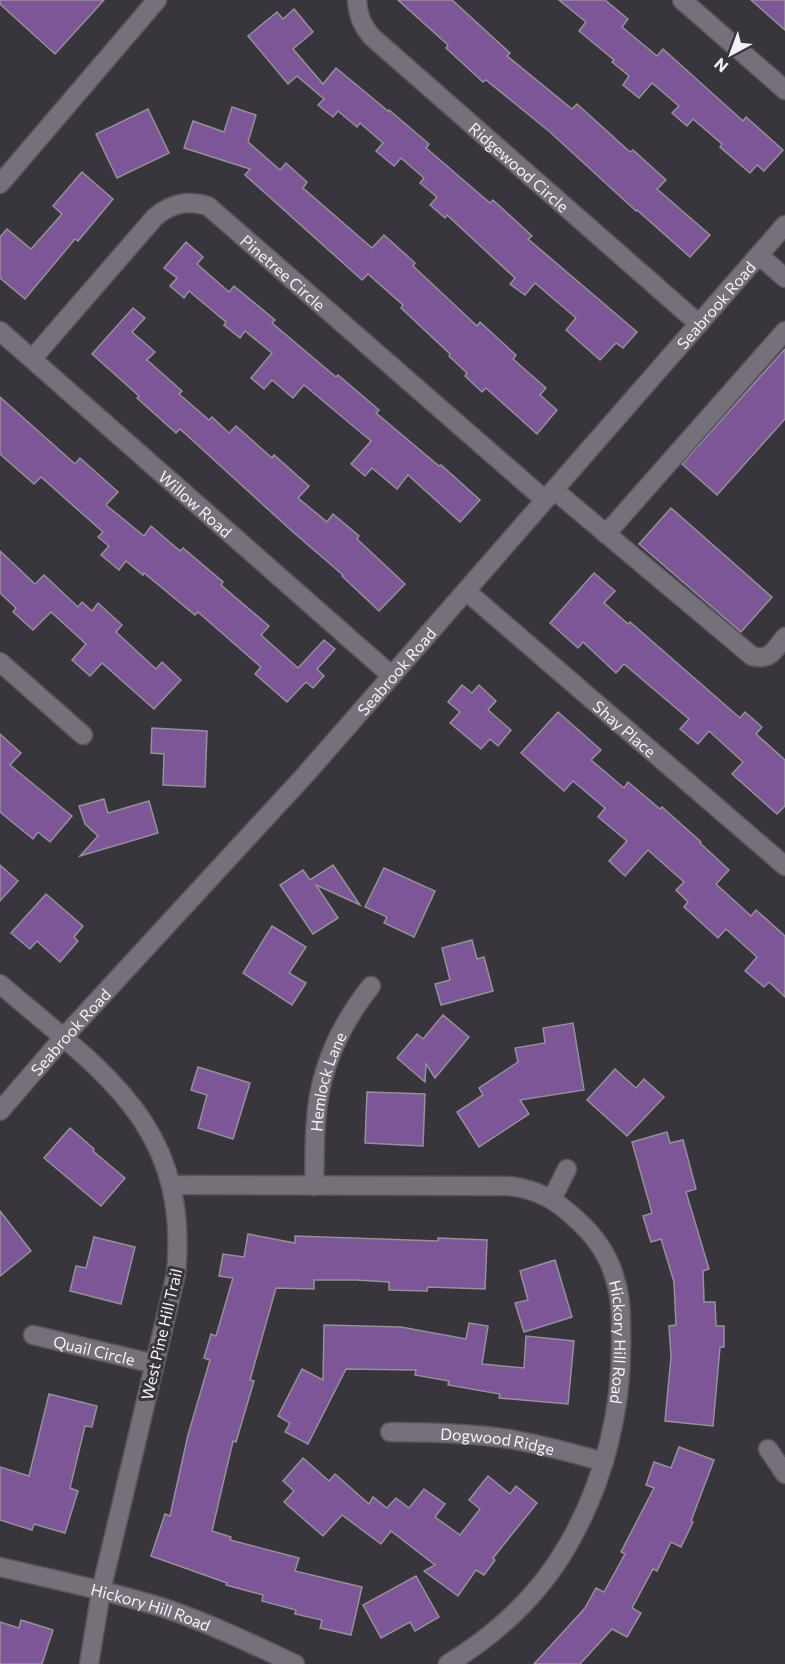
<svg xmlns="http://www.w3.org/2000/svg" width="785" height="1664" font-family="Commissioner,sans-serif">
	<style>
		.building { fill: #7c5696; stroke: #959099; stroke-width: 1.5 }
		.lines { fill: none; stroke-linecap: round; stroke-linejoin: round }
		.minor-casing { stroke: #58545b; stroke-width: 21 }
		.minor { stroke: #757079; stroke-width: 18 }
		.labels { text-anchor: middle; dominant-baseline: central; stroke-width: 6; stroke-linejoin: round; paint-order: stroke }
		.street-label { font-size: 16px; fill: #f4f1f6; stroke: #39353d }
	</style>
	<rect width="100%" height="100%" fill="#39353d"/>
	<g class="building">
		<polygon points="0,0 104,0 55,54 0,4"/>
		<polygon points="398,0 452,0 510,53 507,56 572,109 577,104 630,152 633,150 666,180 657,189 710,235 690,257 637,210 636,211 550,132 486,80 483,82 446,48 448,45"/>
		<polygon points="559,0 605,0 628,19 622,27 657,56 663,49 743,121 746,117 783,150 764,171 757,165 750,173 720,147 722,144 693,119 687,126 672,113 679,106 652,83 639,98 623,85 629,76 612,62 614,60 579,31 586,22"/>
		<polygon points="751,0 785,0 785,30"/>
		<polygon points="294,9 313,32 293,49 323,84 336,68 388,111 389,110 429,144 426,148 490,203 493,200 532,236 528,239 637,332 623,348 616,343 600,360 566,330 576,318 535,283 525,295 510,284 515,278 447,215 445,218 430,205 437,197 420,183 424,178 401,158 394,166 376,151 383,143 360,123 357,127 338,111 333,117 318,105 324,99 297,76 288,84 248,36 277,12 283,19"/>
		<polygon points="232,107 256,115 248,142 280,170 286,163 307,182 303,188 372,248 384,235 415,263 413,266 477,326 480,322 516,355 513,359 546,388 540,395 557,410 537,434 486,388 482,392 465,376 467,373 449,356 450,354 401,308 403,305 368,274 362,280 245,175 250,169 184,148 193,121 224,132"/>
		<polygon points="148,109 169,153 117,178 96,134"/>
		<polygon points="82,172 113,199 78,241 75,239 25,299 0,278 0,237 7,229 31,249 62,214 53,206"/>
		<polygon points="186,242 203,257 197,264 229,292 234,286 275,320 272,323 336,377 338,375 379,410 376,413 439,466 441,465 480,500 460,522 408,475 397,489 372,468 365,476 351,464 371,441 304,385 293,398 272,380 264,389 251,378 272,353 245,331 240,338 224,325 226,322 189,291 184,298 170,286 177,278 164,268"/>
		<polygon points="133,308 145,318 132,332 155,352 147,360 182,391 179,394 209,420 212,417 229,433 236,426 272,458 274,455 309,486 298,498 327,522 333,514 359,536 357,539 405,584 379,611 342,576 343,575 293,532 180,429 176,433 137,398 139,396 92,354"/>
		<polygon points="785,349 785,419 717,495 682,464"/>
		<polygon points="0,397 75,464 80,458 118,492 106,505 144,536 151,526 180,551 183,548 223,582 221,585 269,626 261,635 298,668 324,640 335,649 317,669 324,676 313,688 306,682 287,702 255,674 261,667 198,612 195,615 144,573 143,575 126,561 119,570 101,555 109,546 98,537 103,532 41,477 34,484 0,454"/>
		<polygon points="671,508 772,597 741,632 639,544"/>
		<polygon points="0,551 35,584 44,575 78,607 82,602 92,611 98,603 122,625 116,632 156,669 162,662 181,680 154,709 102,663 90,676 72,660 86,644 51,612 33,630 13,612 16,608 0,593"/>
		<polygon points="594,573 615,591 604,603 628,624 630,622 740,718 745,712 762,727 756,734 785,760 785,806 777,814 732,774 743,762 709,731 698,744 680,729 689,719 624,664 616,673 583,642 578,648 550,623"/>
		<polygon points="462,685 472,693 479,685 496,701 488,710 511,730 498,746 490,739 481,749 450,723 460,712 448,702"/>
		<polygon points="558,712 601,750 591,760 624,788 628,782 660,809 662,807 701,842 700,843 729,870 716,884 751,916 756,910 785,936 785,997 769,982 764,987 745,971 757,957 726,929 718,938 684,907 688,902 676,890 684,882 648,850 625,876 609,861 627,841 598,817 605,808 573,781 564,791 521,753"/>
		<polygon points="152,728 207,731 205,787 163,785 164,754 151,753"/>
		<polygon points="0,734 21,753 10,765 72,816 50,842 38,832 33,839 0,812"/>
		<polygon points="104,799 108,813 149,801 158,833 80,856 98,836 85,824 79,806"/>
		<polygon points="0,865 18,881 0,901"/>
		<polygon points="333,865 360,905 316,885 338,918 313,934 280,885 303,870 310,880"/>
		<polygon points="384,868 435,891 414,937 384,923 387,917 365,907"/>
		<polygon points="46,894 83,926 74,937 78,941 60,962 37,941 30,949 11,933"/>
		<polygon points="272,926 306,947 289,973 306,983 292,1005 243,973"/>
		<polygon points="472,940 477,959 484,957 493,991 441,1005 435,984 450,980 442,948"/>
		<polygon points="443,1015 469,1037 435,1078 426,1064 425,1082 397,1058 417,1034 423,1039"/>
		<polygon points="573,1023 584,1090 520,1100 529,1114 479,1147 457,1112 483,1095 479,1088 518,1062 515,1048 545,1043 543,1028"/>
		<polygon points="198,1067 250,1083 233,1139 198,1128 207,1095 191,1090"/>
		<polygon points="615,1069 636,1088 644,1079 664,1097 627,1136 587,1100"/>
		<polygon points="367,1092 425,1094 423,1146 365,1143"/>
		<polygon points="70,1128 94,1149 93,1151 125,1178 101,1206 44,1158"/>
		<polygon points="667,1132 670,1143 683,1140 696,1189 686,1192 709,1269 703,1271 704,1302 715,1302 716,1326 724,1326 724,1347 720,1347 713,1426 665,1421 671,1357 669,1326 676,1325 674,1282 661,1239 651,1242 643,1216 652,1213 632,1142"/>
		<polygon points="0,1211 31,1251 0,1276"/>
		<polygon points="248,1234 295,1243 295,1236 438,1241 438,1238 487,1240 485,1289 428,1287 427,1291 389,1290 389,1282 356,1280 314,1280 314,1289 276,1288 250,1380 254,1381 236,1442 233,1441 212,1531 231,1537 230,1540 299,1558 295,1571 362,1587 351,1635 320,1628 322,1620 295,1614 296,1610 262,1601 263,1595 226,1585 227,1583 151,1556 165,1514 170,1516 188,1435 210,1360 204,1358 211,1334 216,1336 233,1278 219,1276 223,1254 244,1257"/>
		<polygon points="94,1237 135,1247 121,1304 70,1291 76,1266 86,1268"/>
		<polygon points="555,1260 572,1317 524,1332 515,1303 528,1300 520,1271"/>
		<polygon points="469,1323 488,1326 482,1364 524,1368 526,1336 574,1341 568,1404 499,1398 500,1394 448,1385 449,1381 415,1375 416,1370 346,1369 308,1444 285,1432 290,1423 278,1416 302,1369 323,1380 324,1325 401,1327 466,1339"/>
		<polygon points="49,1394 97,1406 92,1427 85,1426 70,1488 78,1491 65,1533 34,1524 32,1530 0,1520 0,1467 29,1476"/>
		<polygon points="679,1447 714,1460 691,1521 693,1522 681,1547 671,1542 657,1571 653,1569 632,1608 641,1613 627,1637 612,1629 580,1664 534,1664 585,1608 596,1588 604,1592 625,1554 621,1552 654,1488 646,1485 654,1462 671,1468"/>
		<polygon points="303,1458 329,1481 335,1474 369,1504 373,1497 387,1508 396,1498 409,1508 424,1489 445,1504 435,1517 460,1535 480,1509 469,1500 488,1476 510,1494 516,1486 537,1503 493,1558 495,1560 484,1575 476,1570 458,1596 424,1571 435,1565 391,1531 381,1544 342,1515 323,1536 284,1502 294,1491 283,1481"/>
		<polygon points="416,1576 439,1617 415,1631 410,1622 381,1638 363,1605"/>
		<polygon points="21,1620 53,1630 42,1664 0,1664 0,1622 19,1628"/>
	</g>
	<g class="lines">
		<defs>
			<g id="minor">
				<path id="s1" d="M357,0C358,16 362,25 372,37L699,324"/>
				<polyline points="682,0 785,90"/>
				<polyline points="0,184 157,0"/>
				<polyline points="759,255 785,278"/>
				<path id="s2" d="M0,331L392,676"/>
				<path id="s3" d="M32,359L155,217C172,203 187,200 208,206L545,500"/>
				<path d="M554,490L752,656C771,661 774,650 785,637"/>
				<polyline points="606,534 785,331"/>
				<path id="s4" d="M466,591L785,866"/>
				<polyline points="0,662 83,735"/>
				<path d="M0,984C102,1072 190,1123 176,1274L101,1591L89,1664"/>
				<path id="s5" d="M0,1111L63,1038L306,774L785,225"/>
				<path id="s6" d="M172,1185L508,1186C537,1189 556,1200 576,1219C594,1235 609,1256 615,1279C621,1297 621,1316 621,1333C623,1406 605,1480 569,1543C541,1593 497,1634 448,1664"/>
				<path id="s7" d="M314,1186C315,1164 314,1142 316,1121C319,1071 340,1025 371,986"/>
				<polyline points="552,1199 567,1169"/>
				<path id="s8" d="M33,1335L155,1364"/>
				<path id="s9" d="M390,1432C430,1432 470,1433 510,1439C542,1445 573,1453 604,1462"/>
				<polyline points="768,1449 785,1474"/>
				<path id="s10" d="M0,1567C55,1580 111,1591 164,1608C209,1623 252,1644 295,1664"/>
			</g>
		</defs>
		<use href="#minor" class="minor-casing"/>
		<use href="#minor" class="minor"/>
	</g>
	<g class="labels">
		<g class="street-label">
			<text stroke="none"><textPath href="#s1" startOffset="237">Ridgewood Circle</textPath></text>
			<text stroke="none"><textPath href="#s3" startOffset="345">Pinetree Circle</textPath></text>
			<text stroke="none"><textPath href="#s5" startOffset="1078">Seabrook Road</textPath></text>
			<text stroke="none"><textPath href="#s2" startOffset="261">Willow Road</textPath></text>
			<text stroke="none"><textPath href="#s5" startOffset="592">Seabrook Road</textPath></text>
			<text stroke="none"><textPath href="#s4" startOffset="210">Shay Place</textPath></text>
			<text stroke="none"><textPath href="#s5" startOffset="106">Seabrook Road</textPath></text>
			<text stroke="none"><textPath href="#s7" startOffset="106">Hemlock Lane</textPath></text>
			<text transform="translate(161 1334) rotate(-77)">West Pine Hill Trail</text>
			<text stroke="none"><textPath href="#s6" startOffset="549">Hickory Hill Road</textPath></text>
			<text stroke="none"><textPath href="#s8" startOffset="63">Quail Circle</textPath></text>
			<text stroke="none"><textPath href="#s9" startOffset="108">Dogwood Ridge</textPath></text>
			<text stroke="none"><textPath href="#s10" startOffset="156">Hickory Hill Road</textPath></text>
		</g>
	</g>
	<g transform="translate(731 54) rotate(221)" stroke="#39353d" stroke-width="4.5" paint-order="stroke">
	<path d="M0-4.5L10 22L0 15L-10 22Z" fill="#f4f1f6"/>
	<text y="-9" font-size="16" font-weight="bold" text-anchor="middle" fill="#f4f1f6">N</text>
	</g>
</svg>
